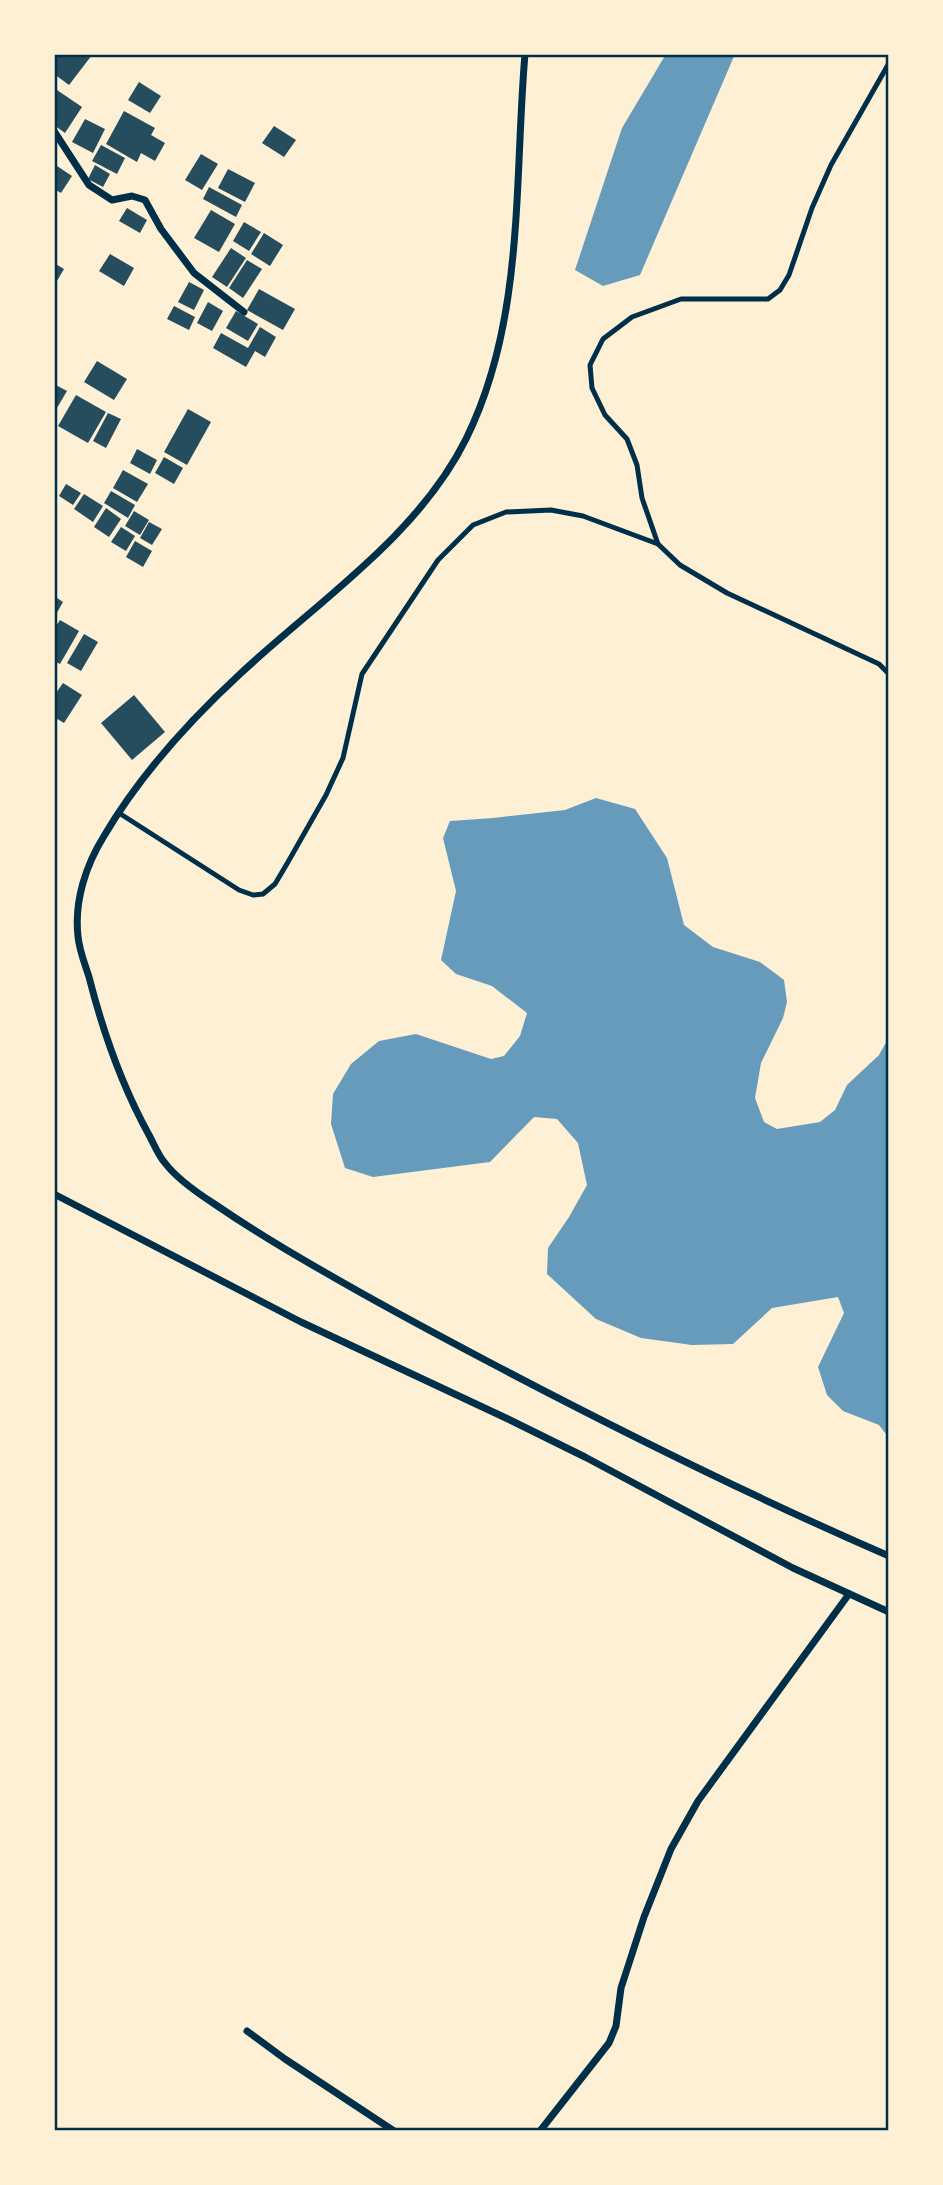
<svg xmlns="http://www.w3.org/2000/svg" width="943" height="2185" font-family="Signika,sans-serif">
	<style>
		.water { fill: #669bbc }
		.building { fill: #264d5e }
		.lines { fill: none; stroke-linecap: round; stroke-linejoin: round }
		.service { stroke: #003049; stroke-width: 5 }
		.minor { stroke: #003049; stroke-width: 7 }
		.neatline { fill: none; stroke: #003049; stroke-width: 2.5 }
	</style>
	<rect width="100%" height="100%" fill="#fdf0d5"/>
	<g class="water">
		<polygon points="666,54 735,54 640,275 603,286 575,270 622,128"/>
		<polygon points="596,798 635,809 667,858 684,925 713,947 760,962 784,980 787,1002 783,1018 761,1063 755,1098 764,1122 777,1129 820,1122 835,1110 847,1085 879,1055 889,1037 889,1438 879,1425 843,1411 827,1395 818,1367 844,1313 838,1297 772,1308 733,1344 692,1345 641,1338 596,1319 547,1274 548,1248 569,1217 587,1185 578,1143 557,1119 534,1117 490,1162 373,1177 345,1168 331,1124 333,1094 351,1064 379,1041 416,1034 491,1059 504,1056 520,1036 527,1013 492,986 456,974 441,960 456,891 443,838 450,821 493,818 565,810"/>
	</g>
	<g class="building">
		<polygon points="54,54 90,54 92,55 69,85 54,74"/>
		<polygon points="139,82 161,96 150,113 128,100"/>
		<polygon points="54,88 82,107 65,133 54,125"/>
		<polygon points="124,111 155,128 151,135 165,143 155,161 141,153 137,162 106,144"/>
		<polygon points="85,119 105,129 93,153 72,142"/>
		<polygon points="274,126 296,140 284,157 262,143"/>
		<polygon points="101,145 125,158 117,174 92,161"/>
		<polygon points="201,154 218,164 202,190 185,180"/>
		<polygon points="54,164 72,176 61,193 54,189"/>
		<polygon points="95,165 110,174 103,187 88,179"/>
		<polygon points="228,169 255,183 245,202 218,188"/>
		<polygon points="209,187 242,205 236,217 203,199"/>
		<polygon points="127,208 147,220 140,233 119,221"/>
		<polygon points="211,210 235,224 219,252 194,238"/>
		<polygon points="244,222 261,232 249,251 233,241"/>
		<polygon points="264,233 283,245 270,266 251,254"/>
		<polygon points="231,248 246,258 227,287 212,277"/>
		<polygon points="110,254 134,268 124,286 99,271"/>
		<polygon points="247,260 262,269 243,298 229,288"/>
		<polygon points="54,263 64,269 54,286"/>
		<polygon points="189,282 204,290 194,310 178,302"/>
		<polygon points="259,289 295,309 283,330 247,310"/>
		<polygon points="208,302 223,311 212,331 197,323"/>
		<polygon points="174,306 195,317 189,330 167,319"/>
		<polygon points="236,311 258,324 248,341 226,328"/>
		<polygon points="260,327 276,337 265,357 255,351 246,367 213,348 221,333 248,348"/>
		<polygon points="97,361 127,379 114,400 84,382"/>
		<polygon points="54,384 67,391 54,413"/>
		<polygon points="76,395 106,412 88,443 58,426"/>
		<polygon points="188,409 211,422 187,465 164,452"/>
		<polygon points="108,413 121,419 106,448 93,441"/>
		<polygon points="137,449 157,460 150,474 130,463"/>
		<polygon points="164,457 183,468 174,484 155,473"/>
		<polygon points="123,470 148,484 137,502 113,488"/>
		<polygon points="66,484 81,493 73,505 59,496"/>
		<polygon points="111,491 135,505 128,518 104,503"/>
		<polygon points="84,494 103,506 93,522 74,509"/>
		<polygon points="106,508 121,519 109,537 94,527"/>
		<polygon points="134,511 149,520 140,535 125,526"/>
		<polygon points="149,522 162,529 152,545 140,538"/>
		<polygon points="121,527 135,536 126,551 111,542"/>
		<polygon points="135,541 152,551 143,567 126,557"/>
		<polygon points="54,596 63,602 54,618"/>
		<polygon points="60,620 79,631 60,664 54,661 54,629"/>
		<polygon points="84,634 98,642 81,671 67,663"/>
		<polygon points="63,683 82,695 64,723 54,717 54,696"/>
		<polygon points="134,695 165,732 132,760 101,723"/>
	</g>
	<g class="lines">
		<g class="service">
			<polyline points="658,544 642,498 637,465 627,439 605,415 592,388 590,365 603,339 632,317 681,299 768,299 780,290 789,275 812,208 831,165 889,63"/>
			<polyline points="119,813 239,890 253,895 263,894 275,884 288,862 326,795 343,758 362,674 438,560 473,525 506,512 551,510 583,516 658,544 680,565 727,593 879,664 889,674"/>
		</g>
		<g class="minor">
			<path d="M525,54C514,182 525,320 466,439C418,536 317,602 240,674C188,722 140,775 104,836C86,865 74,901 78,936C79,950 85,964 89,977C103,1032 122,1086 149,1135C154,1144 158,1155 165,1163C177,1179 196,1192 213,1203C248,1227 284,1249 321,1270C376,1302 432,1332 489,1362C620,1431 753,1497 889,1556"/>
			<polyline points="54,131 89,185 112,200 132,196 145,200 161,229 194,273 244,312"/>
			<polyline points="54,1194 301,1322 508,1419 585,1457 793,1568 889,1612"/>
			<polyline points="247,2031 285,2059 394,2131"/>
			<polyline points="540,2131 609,2043 616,2026 621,1988 644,1917 671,1849 698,1801 849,1594"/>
		</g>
	</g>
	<rect width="943" height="2185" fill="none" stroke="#fdf0d5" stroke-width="112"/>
	<rect x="56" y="56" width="831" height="2073" class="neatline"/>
</svg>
